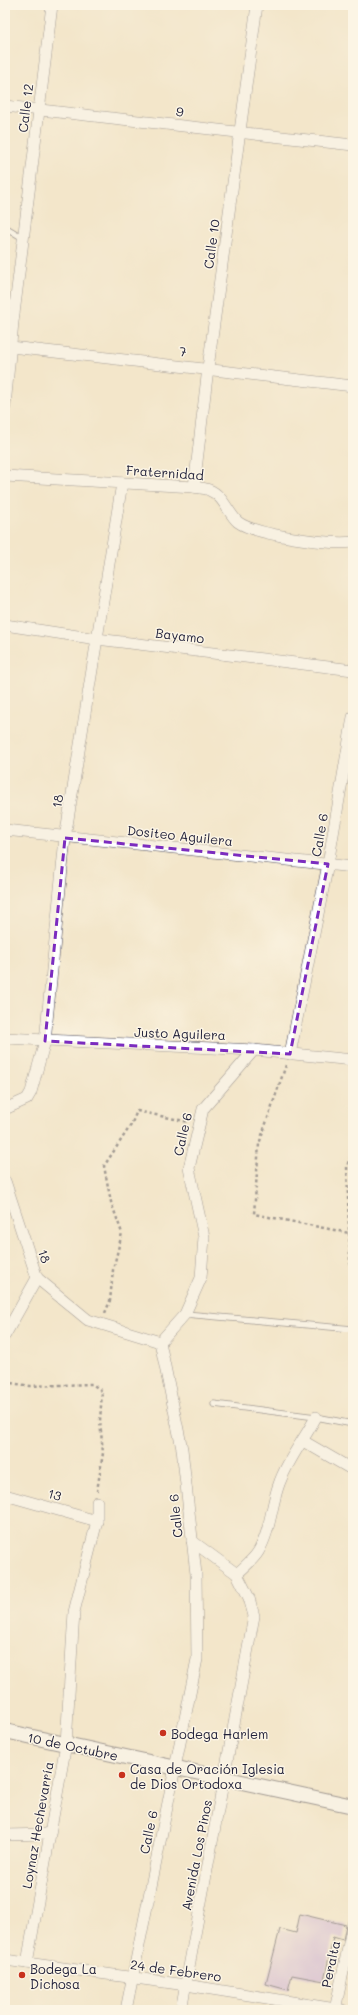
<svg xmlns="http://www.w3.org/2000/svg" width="358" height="2015" font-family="Mali,sans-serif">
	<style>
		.building { fill: #c1a0dc }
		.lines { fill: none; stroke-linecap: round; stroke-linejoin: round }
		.service-casing { stroke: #413f50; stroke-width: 7 }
		.minor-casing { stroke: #413f50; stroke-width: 12 }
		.tertiary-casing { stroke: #413f50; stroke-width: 16 }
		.path { stroke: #413f50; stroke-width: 2.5; stroke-dasharray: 3 3; stroke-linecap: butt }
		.service { stroke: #fff; stroke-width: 5.5 }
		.minor { stroke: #fff; stroke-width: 11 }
		.tertiary { stroke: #fff; stroke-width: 14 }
		.marked { fill: none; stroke: #7b2cbf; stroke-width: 3; stroke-dasharray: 8 5; stroke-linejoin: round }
		.poi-dot { fill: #c8321e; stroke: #fcf5e5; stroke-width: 1.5 }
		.labels { text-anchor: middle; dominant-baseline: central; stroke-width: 3; stroke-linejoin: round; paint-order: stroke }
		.street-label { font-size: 13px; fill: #22223b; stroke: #fcf5e5 }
		.poi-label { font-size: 13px; fill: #22223b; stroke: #fcf5e5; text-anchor: start }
	</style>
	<rect width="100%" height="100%" fill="#fcf5e5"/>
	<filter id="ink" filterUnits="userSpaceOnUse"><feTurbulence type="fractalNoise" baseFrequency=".025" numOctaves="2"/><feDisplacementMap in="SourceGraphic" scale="8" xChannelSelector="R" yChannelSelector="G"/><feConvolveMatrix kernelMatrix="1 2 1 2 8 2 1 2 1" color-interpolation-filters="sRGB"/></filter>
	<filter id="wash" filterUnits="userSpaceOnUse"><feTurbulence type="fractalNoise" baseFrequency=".012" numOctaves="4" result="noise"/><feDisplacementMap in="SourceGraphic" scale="16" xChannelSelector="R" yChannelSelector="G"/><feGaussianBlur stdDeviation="0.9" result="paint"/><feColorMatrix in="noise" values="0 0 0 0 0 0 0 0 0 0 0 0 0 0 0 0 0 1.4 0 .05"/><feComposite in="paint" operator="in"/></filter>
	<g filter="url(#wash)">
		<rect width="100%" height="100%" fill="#f3e6ca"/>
		<g id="blocks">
			<polygon class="building" points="300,1914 346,1925 343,1940 333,1937 324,1981 292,1975 288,1990 266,1984 280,1929 296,1933"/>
		</g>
	</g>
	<g filter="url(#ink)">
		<use href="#blocks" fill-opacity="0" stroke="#413f50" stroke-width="1"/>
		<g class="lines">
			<defs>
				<g id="service">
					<polyline points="5,227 23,238"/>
					<polyline points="5,319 13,322"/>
					<polyline points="185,1314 353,1329"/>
					<polyline points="214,1404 316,1417 353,1424"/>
				</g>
				<g id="minor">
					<polyline points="5,106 353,145"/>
					<polyline points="11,347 353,386"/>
					<polyline points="5,406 13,322 52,5"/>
					<path d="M5,476L194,487C199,488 205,488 209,490C223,495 228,513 238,522C255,535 331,545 353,542"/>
					<polyline points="194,487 208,368 257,5"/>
					<polyline points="5,625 97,639 353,670"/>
					<polyline points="5,830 353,867"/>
					<polyline points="5,1038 254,1050 353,1060"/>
					<polyline points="290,1054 328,864 353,717"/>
					<polyline points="5,1109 27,1099 31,1092 45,1041 65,838 122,483"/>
					<polyline points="5,1181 37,1278 5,1335"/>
					<polyline points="37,1278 88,1320 160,1342"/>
					<polyline points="160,1342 185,1314 201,1278 204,1237 189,1168 203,1109 254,1050"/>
					<polyline points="303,1441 353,1470"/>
					<polyline points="5,1495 97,1521"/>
					<path d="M237,1574C244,1567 253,1560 258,1552C270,1532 271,1508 278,1487C286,1462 304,1440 316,1417"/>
					<polyline points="5,1835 49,1834"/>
					<polyline points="5,1960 186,1985 342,2010"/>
					<polyline points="27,1963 66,1744 74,1612 97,1521 97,1502"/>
					<polyline points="126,2010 197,1659 196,1574 182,1449 160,1342"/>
					<polyline points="181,2010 254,1616 249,1598 237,1574 192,1541"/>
					<polyline points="335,2010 353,1924"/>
				</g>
				<polyline id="tertiary" points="5,1731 353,1806"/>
			</defs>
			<use href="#service" class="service-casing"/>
			<use href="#minor" class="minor-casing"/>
			<use href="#tertiary" class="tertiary-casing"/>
			<g class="path">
				<polyline points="286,1065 259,1144 254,1214 349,1233"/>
				<polyline points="105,1313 110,1301 113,1270 122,1233 111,1202 104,1166 131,1125 137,1111 189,1122"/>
				<polyline points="352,1320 347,1166 353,1150"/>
				<polyline points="5,1382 30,1386 92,1384 102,1391 100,1421 103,1453 97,1491"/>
			</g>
			<use href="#service" class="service"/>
			<use href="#minor" class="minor"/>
			<use href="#tertiary" class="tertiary"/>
		</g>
	</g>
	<path d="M0 0H358V2015H0ZM65,838L328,864L290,1054L45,1041Z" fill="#f3e6ca" fill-opacity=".55" fill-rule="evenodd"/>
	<path class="marked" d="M65,838L328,864L290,1054L45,1041Z"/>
	<g class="poi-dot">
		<circle cx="163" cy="1733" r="4"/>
		<circle cx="122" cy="1775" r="4"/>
		<circle cx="22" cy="1975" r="4"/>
	</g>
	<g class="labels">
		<g class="street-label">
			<text transform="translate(25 108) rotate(-83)">Calle 12</text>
			<text transform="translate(180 111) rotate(6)">9</text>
			<text transform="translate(211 244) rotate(-82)">Calle 10</text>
			<text transform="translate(183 351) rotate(6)">7</text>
			<text transform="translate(165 472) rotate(4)">Fraternidad</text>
			<text transform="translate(180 635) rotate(7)">Bayamo</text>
			<text transform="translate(57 801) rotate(-81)">18</text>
			<text transform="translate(180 835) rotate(6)">Dositeo Aguilera</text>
			<text transform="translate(319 835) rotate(-80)">Calle 6</text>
			<text transform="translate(180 1033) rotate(2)">Justo Aguilera</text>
			<text transform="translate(182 1134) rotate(-77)">Calle 6</text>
			<text transform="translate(45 1256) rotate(72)">18</text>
			<text transform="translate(55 1494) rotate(16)">13</text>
			<text transform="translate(175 1516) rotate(-96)">Calle 6</text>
			<text transform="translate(73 1746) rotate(12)">10 de Octubre</text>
			<text transform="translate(37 1825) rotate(-80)">Loynaz Hechevarría</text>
			<text transform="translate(148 1832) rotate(-78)">Calle 6</text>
			<text transform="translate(196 1855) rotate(-79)">Avenida Los Pinos</text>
			<text transform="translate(330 1964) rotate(-78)">Peralta</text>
			<text transform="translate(176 1970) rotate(8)">24 de Febrero</text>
		</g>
		<g class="poi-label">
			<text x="171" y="1733">Bodega Harlem</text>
			<text x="130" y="1768">Casa de Oración Iglesia<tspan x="130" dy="15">de Dios Ortodoxa</tspan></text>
			<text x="30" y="1968">Bodega La<tspan x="30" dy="15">Dichosa</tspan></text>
		</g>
	</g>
	<rect width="358" height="2015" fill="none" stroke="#fcf5e5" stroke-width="20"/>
</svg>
